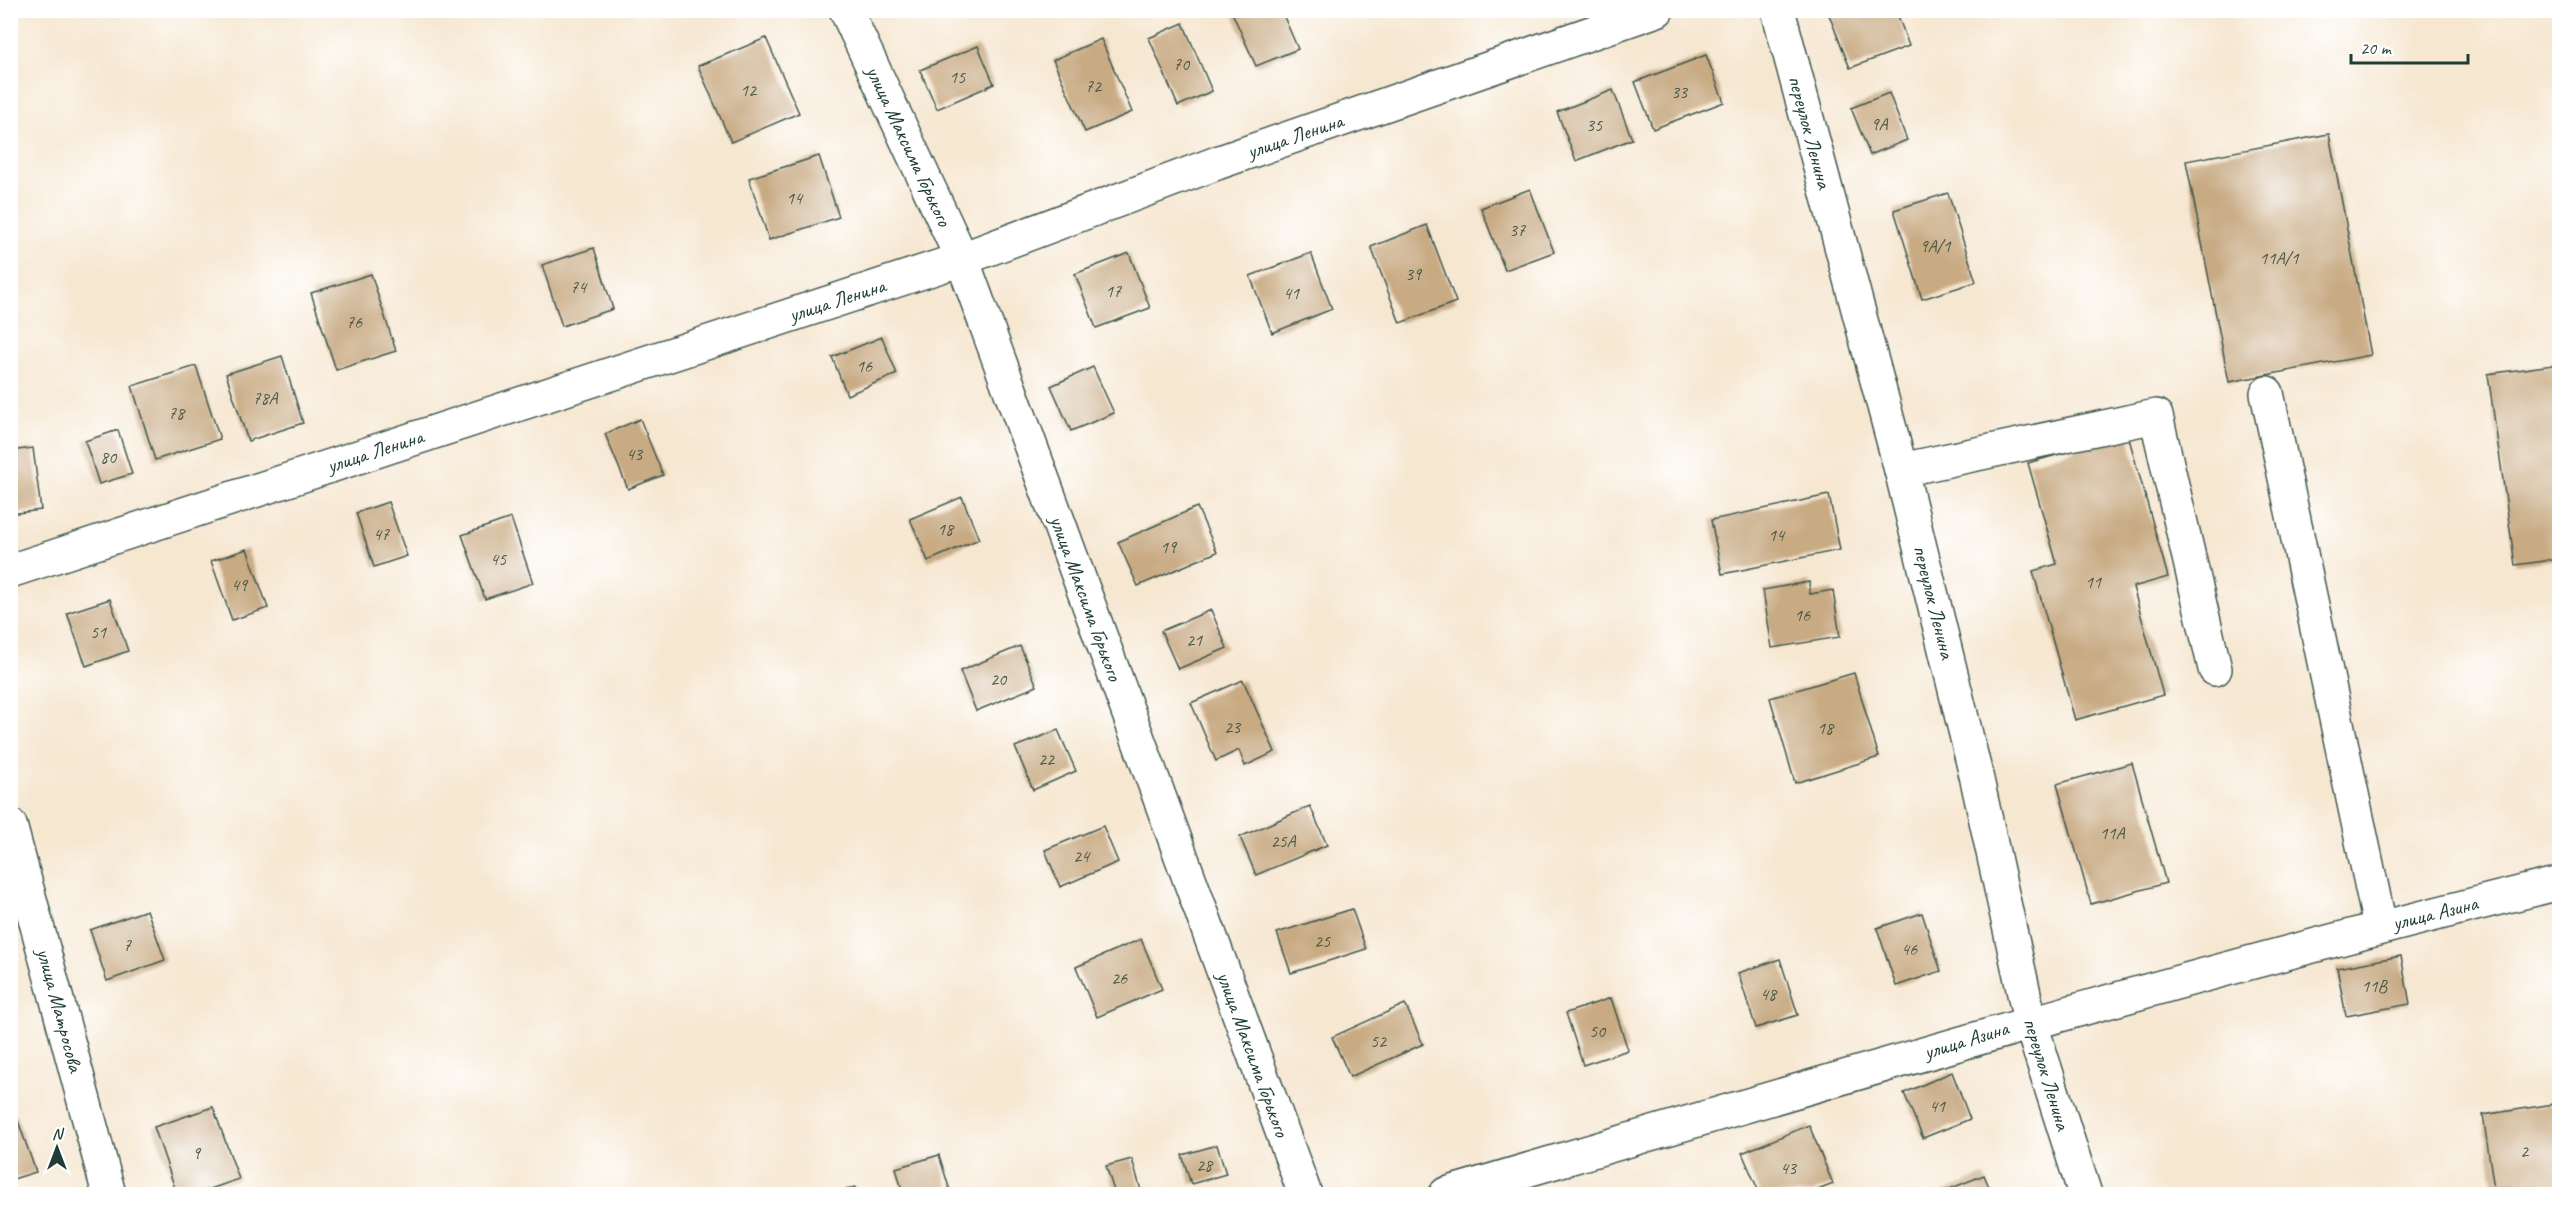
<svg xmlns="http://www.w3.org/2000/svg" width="2570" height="1205" font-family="Caveat,sans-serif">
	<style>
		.building { fill: #c8aa83 }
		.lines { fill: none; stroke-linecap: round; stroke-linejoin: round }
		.minor-casing { stroke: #3f564c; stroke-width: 36 }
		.minor { stroke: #fff; stroke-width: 33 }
		.labels { text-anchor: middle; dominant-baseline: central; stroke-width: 6; stroke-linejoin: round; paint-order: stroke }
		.number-label { font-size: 18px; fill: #495848 }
		.street-label { font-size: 21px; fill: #1f3d34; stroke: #fff }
	</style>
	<rect width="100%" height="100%" fill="#fff"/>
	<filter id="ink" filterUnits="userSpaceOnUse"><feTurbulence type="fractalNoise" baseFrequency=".0167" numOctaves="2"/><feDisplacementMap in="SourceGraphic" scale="12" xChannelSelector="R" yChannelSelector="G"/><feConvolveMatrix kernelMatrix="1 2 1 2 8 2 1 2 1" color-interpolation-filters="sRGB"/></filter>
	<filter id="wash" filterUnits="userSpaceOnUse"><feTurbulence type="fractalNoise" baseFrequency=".008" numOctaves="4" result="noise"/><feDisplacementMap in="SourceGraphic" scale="24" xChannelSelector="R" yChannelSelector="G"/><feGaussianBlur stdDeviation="1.35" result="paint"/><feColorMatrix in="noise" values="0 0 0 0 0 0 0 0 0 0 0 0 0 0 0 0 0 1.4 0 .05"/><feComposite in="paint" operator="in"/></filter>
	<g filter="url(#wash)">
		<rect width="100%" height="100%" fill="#f6e7d1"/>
		<g id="blocks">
			<g class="building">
				<polygon points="1231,10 1281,10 1298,49 1256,66"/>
				<polygon points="1841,10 1896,10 1909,46 1850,68 1829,15"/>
				<polygon points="1183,23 1212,91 1178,106 1149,38"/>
				<polygon points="766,38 799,113 731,142 698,66"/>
				<polygon points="1101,39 1132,112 1085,132 1053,60"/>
				<polygon points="978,46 994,84 937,109 920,70"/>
				<polygon points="1706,55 1724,102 1653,129 1635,82"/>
				<polygon points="1613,90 1632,139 1576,161 1557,112"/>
				<polygon points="1889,93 1907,140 1870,155 1851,108"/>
				<polygon points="2329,134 2371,355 2229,382 2186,161"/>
				<polygon points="819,156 839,217 769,240 749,178"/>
				<polygon points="1530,189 1554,252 1505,270 1481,208"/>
				<polygon points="1948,193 1976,282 1922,299 1894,210"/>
				<polygon points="1427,225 1456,302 1400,323 1371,247"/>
				<polygon points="594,248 613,309 562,326 542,265"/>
				<polygon points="1129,253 1150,308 1096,328 1075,274"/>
				<polygon points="1311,253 1332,309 1272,333 1250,276"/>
				<polygon points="371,274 396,351 336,370 311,293"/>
				<polygon points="882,337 897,374 847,395 832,357"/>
				<polygon points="282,356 303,423 248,441 226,374"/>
				<polygon points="2560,364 2560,559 2515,565 2488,374"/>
				<polygon points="196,366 220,439 155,460 132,386"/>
				<polygon points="1093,367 1114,413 1071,431 1051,386"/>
				<polygon points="640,419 663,475 628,489 605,434"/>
				<polygon points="118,430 132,474 99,484 85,441"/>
				<polygon points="2128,435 2168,577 2133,587 2163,695 2075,720 2033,571 2057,564 2028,463"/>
				<polygon points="33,448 41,510 10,514 10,451"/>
				<polygon points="1829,495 1840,550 1722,574 1711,520"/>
				<polygon points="962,497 979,539 928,561 910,519"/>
				<polygon points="388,502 407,556 374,567 356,513"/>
				<polygon points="1197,507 1217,552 1138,586 1118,542"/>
				<polygon points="511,518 533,583 485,599 462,535"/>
				<polygon points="247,549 268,608 232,620 211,561"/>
				<polygon points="1809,582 1810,594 1833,590 1840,637 1772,648 1763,590"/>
				<polygon points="110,599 128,651 86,666 67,613"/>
				<polygon points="1211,610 1227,648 1178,669 1161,631"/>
				<polygon points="1020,646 1037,686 976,711 960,671"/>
				<polygon points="1854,673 1879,757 1795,783 1770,698"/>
				<polygon points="1243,680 1275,752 1245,766 1239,750 1216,761 1191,703"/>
				<polygon points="1058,730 1076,771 1033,790 1015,747"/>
				<polygon points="2132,763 2166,883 2091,904 2057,784"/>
				<polygon points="1310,806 1327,845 1256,875 1240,837"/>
				<polygon points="1103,826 1118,862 1060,887 1045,850"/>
				<polygon points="1352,909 1366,949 1291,973 1277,933"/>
				<polygon points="147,910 165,960 107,981 90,930"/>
				<polygon points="1922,913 1941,971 1896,986 1877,928"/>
				<polygon points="1141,939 1162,989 1097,1017 1076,967"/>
				<polygon points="2401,956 2410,1004 2346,1016 2337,968"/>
				<polygon points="1780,959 1798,1015 1756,1028 1738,973"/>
				<polygon points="1611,998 1628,1050 1583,1065 1566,1013"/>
				<polygon points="1405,1004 1423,1044 1350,1077 1332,1037"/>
				<polygon points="1952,1072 1970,1119 1923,1138 1904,1093"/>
				<polygon points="2560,1103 2560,1193 2512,1194 2511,1187 2494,1189 2483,1115"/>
				<polygon points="213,1107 239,1179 196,1194 177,1194 154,1127"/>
				<polygon points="16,1115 36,1172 10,1180 10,1117"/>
				<polygon points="1809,1125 1833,1184 1808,1194 1760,1194 1742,1153"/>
				<polygon points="1217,1145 1226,1174 1191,1184 1182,1155"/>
				<polygon points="939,1155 951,1194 903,1194 896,1168"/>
				<polygon points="1132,1159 1142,1194 1115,1194 1106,1166"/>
				<polygon points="1984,1175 1992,1194 1937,1194"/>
				<polygon points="855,1187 857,1194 833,1194"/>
			</g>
		</g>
	</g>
	<g filter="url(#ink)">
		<use href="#blocks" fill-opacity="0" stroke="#3f564c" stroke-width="1.5"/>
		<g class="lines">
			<defs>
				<g id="minor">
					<polyline points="846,10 962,259 1305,1194"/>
					<polyline points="1778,10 1901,470 1976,775 2030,1021 2085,1194"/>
					<polyline points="2267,393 2380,926"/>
					<polyline points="1901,470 2156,416 2215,669"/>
					<polyline points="10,571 962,259 1217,163 1657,10"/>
					<polyline points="10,825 109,1194"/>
					<path d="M1446,1194C1816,1085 2185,974 2560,883"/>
				</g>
			</defs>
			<use href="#minor" class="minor-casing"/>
			<use href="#minor" class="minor"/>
		</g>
	</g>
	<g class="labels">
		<g class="number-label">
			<text x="1181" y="64">70</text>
			<text x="957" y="77">15</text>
			<text x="1093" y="86">72</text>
			<text x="748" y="90">12</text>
			<text x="1679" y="92">33</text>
			<text x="1879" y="124">9А</text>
			<text x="1594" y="125">35</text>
			<text x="794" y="198">14</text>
			<text x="1517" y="230">37</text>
			<text x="1935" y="246">9А/1</text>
			<text x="2279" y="258">11А/1</text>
			<text x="1413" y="274">39</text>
			<text x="578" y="287">74</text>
			<text x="1113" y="291">17</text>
			<text x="1291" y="293">41</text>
			<text x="354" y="322">76</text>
			<text x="864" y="366">16</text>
			<text x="265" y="398">78А</text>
			<text x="176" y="413">78</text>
			<text x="634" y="454">43</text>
			<text x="108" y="457">80</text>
			<text x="945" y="529">18</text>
			<text x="381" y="534">47</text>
			<text x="1776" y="535">14</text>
			<text x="1168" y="547">19</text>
			<text x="498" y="559">45</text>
			<text x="2093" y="582">11</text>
			<text x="239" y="585">49</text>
			<text x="1802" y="615">16</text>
			<text x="98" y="632">51</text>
			<text x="1194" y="640">21</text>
			<text x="998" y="679">20</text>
			<text x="1232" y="727">23</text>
			<text x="1825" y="728">18</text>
			<text x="1046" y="759">22</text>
			<text x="2112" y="833">11А</text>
			<text x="1283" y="841">25А</text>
			<text x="1081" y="856">24</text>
			<text x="1322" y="941">25</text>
			<text x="127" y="945">7</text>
			<text x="1909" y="949">46</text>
			<text x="1119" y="978">26</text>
			<text x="2374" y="986">11В</text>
			<text x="1768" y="994">48</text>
			<text x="1597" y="1031">50</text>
			<text x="1378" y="1041">52</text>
			<text x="1937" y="1106">41</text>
			<text x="2524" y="1151">2</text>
			<text x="196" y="1153">9</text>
			<text x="1204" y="1165">28</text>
			<text x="1788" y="1168">43</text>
		</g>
		<g class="street-label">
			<text transform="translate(1810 132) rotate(75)">переулок Ленина</text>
			<text transform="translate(1295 136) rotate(-19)">улица Ленина</text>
			<text transform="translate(909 146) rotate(65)">улица Максима Горького</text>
			<text transform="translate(837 300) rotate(-18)">улица Ленина</text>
			<text transform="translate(375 451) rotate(-18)">улица Ленина</text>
			<text transform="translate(1086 598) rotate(70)">улица Максима Горького</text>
			<text transform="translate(1934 602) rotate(76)">переулок Ленина</text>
			<text transform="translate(2435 913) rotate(-14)">улица Азина</text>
			<text transform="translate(60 1010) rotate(75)">улица Матросова</text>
			<text transform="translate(1966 1040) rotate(-17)">улица Азина</text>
			<text transform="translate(1253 1054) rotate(70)">улица Максима Горького</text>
			<text transform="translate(2047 1074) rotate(73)">переулок Ленина</text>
		</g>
	</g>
	<rect width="2570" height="1205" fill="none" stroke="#fff" stroke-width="36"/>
	<g transform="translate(57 1148)" stroke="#ffffff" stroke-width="4.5" paint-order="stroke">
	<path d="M0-4.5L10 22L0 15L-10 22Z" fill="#1f3d34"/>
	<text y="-9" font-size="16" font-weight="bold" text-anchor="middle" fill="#1f3d34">N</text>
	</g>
	<path d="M2351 54v9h117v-9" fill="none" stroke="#1f3d34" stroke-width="3"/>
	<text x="2360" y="54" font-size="18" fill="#1f3d34" stroke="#ffffff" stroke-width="4.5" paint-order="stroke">20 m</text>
</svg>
